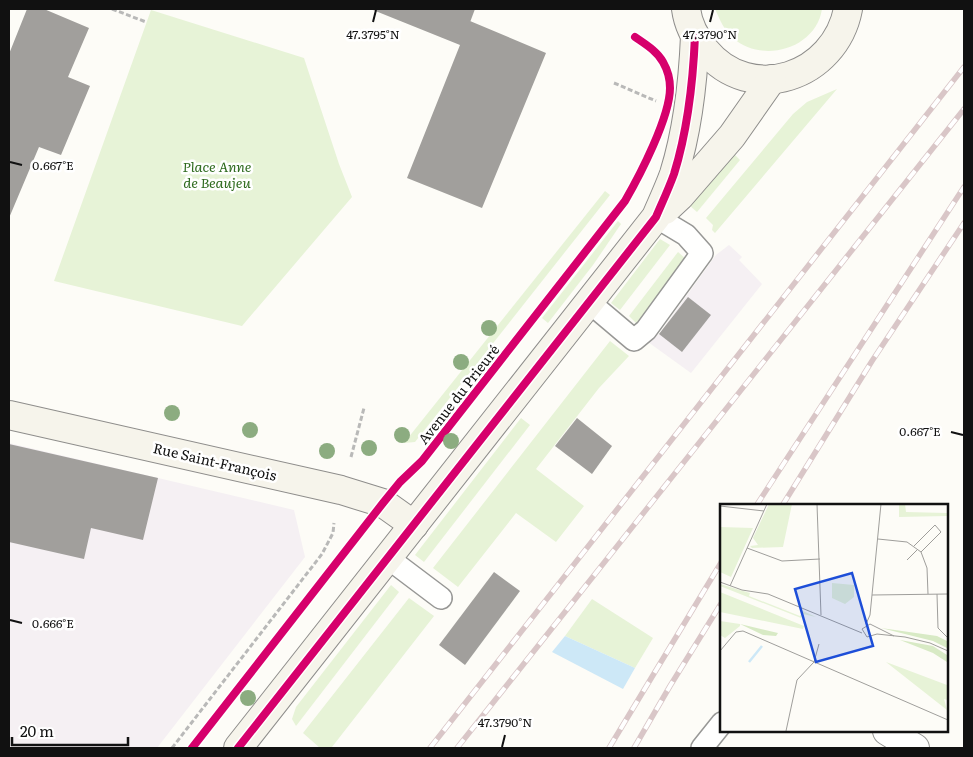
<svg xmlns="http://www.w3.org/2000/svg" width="973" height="757" font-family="Literata,serif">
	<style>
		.industrial { fill: #f5f0f3 }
		.green { fill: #e7f3d7 }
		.water { fill: #cde8f7 }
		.building { fill: #a19f9c }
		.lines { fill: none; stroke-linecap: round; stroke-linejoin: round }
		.lane-casing { stroke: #979795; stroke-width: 24 }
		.street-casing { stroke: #979795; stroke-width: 30 }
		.secondary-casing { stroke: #8e8d8b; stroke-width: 30 }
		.path { stroke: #b9b9b8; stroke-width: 3; stroke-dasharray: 5 2.5; stroke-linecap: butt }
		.lane { stroke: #fffffe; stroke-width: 21 }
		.street { stroke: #fffffe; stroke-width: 28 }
		.secondary { stroke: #f6f4eb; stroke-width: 28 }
		.rail-casing { stroke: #d9c6c7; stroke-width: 5.5 }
		.rail { stroke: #fff; stroke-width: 4; stroke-dasharray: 11; stroke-linecap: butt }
		.cycleway-casing { stroke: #fff; stroke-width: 11 }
		.cycleway { stroke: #d6006c; stroke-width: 8 }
		.tree { fill: #8cac80 }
		.ticks { fill: none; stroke: #111; stroke-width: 2 }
		.labels { text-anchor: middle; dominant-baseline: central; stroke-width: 5; stroke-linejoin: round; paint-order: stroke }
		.park-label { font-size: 14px; font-style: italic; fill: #2f6b1f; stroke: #fff }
		.street-label { font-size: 14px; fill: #111; stroke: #fff }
		.inset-river { fill: none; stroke: #cde8f7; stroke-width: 2.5 }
		.inset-road { fill: none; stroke: #9f9e9b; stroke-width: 1 }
		.view { fill: #1d4ed8; fill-opacity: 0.15; stroke: #1d4ed8; stroke-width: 2.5 }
		.inset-edge { fill: none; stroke: #111; stroke-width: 2.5 }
		.ticks-label { font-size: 12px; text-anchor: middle; fill: #111; stroke: #fff; stroke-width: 5; stroke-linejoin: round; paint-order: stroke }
	</style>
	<rect width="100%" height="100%" fill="#fdfcf7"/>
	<g class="industrial">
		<polygon points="729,245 742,257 739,260 762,284 691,373 648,342 659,334 716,255"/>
		<polygon points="9,443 294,510 305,557 157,748 9,748"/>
	</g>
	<g class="green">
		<path d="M715,9H822C816,49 762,64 733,38C724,30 720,20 715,9Z"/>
		<polygon points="151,10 304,58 339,164 352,197 242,326 54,281"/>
		<polygon points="837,89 715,233 712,230 713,225 706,218 793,114 807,102"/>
		<polygon points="732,152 740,160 697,212 689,205"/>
		<polygon points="605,191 610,195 415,442 404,443"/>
		<polygon points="618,221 621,224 593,265 548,323 542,318"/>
		<polygon points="660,239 670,245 620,310 611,303"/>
		<polygon points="678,252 687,260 637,324 629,316"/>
		<polygon points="610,341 629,356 599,388 536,469 584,506 556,542 516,513 458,587 433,568"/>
		<polygon points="521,418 530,425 424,562 415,555"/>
		<polygon points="391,585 399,592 296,726 292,719 296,707"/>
		<polygon points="409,598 434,616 332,747 334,748 320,748 303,733"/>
		<polygon points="592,599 653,638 635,668 565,636"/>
	</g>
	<polygon class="water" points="565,636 635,668 623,689 552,652"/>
	<g class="building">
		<polygon points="27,9 44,9 89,28 68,77 90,86 61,155 39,147 9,218 9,54"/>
		<polygon points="374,9 475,9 469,25 470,21 546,53 482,208 407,178 460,45 373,10"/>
		<polygon points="688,297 711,315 682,352 659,334"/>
		<polygon points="577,418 612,446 592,474 555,446"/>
		<polygon points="9,444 158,478 143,540 91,528 84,559 9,542"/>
		<polygon points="494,572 520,591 465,665 439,645"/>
	</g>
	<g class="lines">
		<defs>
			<g id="lane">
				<polyline points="589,302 634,340 646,330 702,253 686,235 656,217"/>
				<polyline points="388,558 441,598"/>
				<polyline points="702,748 722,723"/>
			</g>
			<polyline id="street" points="887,731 915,748"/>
			<g id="secondary">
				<path d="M686,9C688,24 695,38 705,50C751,106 835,77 848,9"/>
				<polyline points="665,210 680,196 732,136 772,79"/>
				<polyline points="9,415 341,490 383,503 414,525"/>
				<path d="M238,748L656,217C662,203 669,188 674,174C688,129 693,83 695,36"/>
			</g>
		</defs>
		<use href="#lane" class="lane-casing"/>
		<use href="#street" class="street-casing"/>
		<use href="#secondary" class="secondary-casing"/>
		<g class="path">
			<polyline points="112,9 146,22"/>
			<polyline points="614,83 656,101"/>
			<polyline points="351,457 364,408"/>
			<polyline points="172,748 322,554 333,533 334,523"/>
		</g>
		<use href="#lane" class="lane"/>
		<use href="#street" class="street"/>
		<use href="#secondary" class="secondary"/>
		<defs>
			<g id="rail">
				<polyline points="756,506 964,187"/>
				<polyline points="782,506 872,361 964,223"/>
				<polyline points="430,748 964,67"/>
				<polyline points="457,748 964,109"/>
				<polyline points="609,748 722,561"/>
				<polyline points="634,748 670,686 722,602"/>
			</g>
		</defs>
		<use href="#rail" class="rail-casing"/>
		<use href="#rail" class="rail"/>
		<defs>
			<g id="cycleway">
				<path d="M192,748L383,503L400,482L422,461L625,201C640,175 670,117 670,88C670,79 667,69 663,62C657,51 645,44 635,37"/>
				<path d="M238,748L656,217C662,203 669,188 674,174C688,129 693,83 695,36"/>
			</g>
		</defs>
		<use href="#cycleway" class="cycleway-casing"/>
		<use href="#cycleway" class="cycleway"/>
	</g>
	<g class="tree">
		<circle cx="489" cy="328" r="8"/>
		<circle cx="461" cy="362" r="8"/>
		<circle cx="172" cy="413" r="8"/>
		<circle cx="250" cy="430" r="8"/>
		<circle cx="402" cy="435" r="8"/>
		<circle cx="451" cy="441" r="8"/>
		<circle cx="369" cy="448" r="8"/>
		<circle cx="327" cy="451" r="8"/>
		<circle cx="248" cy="698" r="8"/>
	</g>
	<path class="ticks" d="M373,22L376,10M710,22L713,10M10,162L22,165M951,432L963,435M10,620L22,623M502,747L505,735"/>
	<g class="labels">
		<g class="park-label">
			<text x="217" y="166">Place Anne<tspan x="217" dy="16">de Beaujeu</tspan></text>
		</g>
		<g class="street-label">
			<text transform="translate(458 394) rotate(-52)">Avenue du Prieuré</text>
			<text transform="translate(215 461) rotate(13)">Rue Saint-François</text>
		</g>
	</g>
	<g transform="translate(720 504)">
		<rect width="228" height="228" fill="#fdfcf7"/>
		<path d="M49,0H72L63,43L32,44L30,42L38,41L33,34ZM179,0H185L186,8L227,9V12L179,13ZM0,23L33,24L11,73L0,68ZM112,79L134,81V93L125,100L112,94ZM0,80L30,89L29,92L80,112L83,107L96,113L83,110L81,114L0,82ZM0,88L84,122L83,125L0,108ZM0,117L20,120V122L5,134L0,131ZM166,158L227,181V196L224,195L227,206Z" fill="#e7f3d7"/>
		<path d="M20,120L58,129L56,132L43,131ZM161,124L217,132L227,137V144L213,137ZM180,136L213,142L227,151V158L213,149Z" fill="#d8eac5"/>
		<path class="inset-river" d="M29,158L42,142"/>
		<path class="inset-road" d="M97,0L101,111M0,2L44,7M158,35L187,38L201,48L207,64L208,90M194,42L215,21L221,28L201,48M27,44L62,57L100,55M187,56L198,45M0,78L22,86L48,90L142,129M10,82L47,0M217,90L218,124L228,134M152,91L228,90M146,120L150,111L161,0M174,132L150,120L142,125L147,133L157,130L185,133L210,139L228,147M0,147L16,128L23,127L228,216M66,227L77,176L94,158L99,140"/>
		<path class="view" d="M132,69L153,142L96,158L75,85Z"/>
		<rect width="228" height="228" class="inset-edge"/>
	</g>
	<g class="ticks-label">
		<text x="373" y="39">47.3795°N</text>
		<text x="710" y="39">47.3790°N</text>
		<text x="53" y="170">0.667°E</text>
		<text x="920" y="436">0.667°E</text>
		<text x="53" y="628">0.666°E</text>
		<text x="505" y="727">47.3790°N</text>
	</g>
	<rect width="973" height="757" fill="none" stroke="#111111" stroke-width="20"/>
	<path d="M12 737v8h116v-8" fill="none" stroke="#111111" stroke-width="2.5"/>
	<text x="20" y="737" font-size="15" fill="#111111" stroke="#ffffff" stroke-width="4" paint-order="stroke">20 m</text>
</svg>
